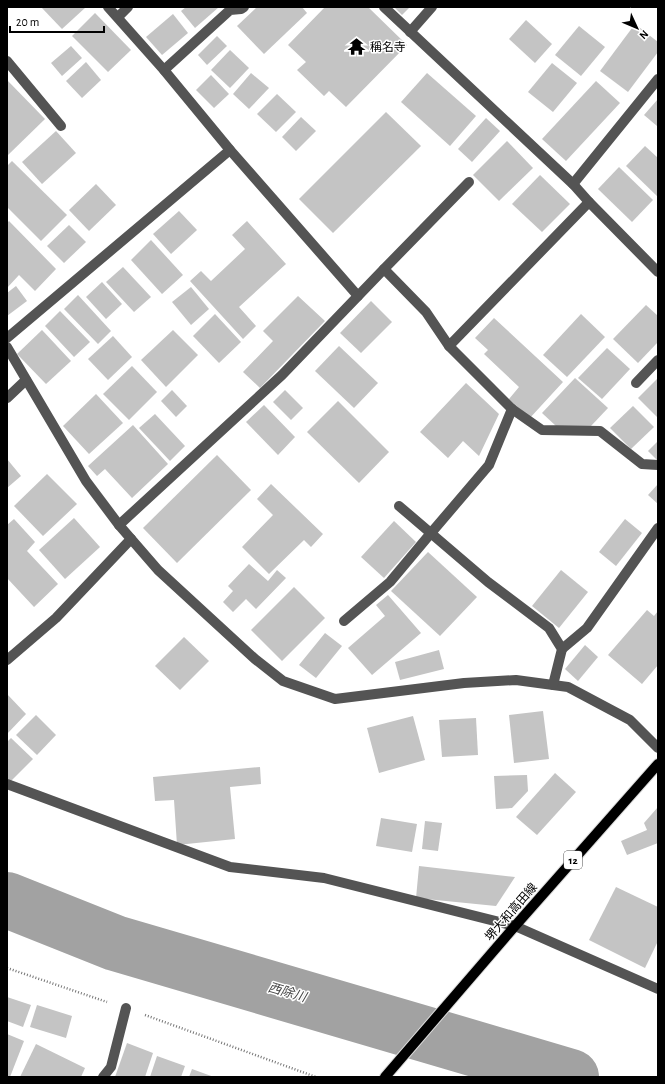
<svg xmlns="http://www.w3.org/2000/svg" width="665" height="1084" font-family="'Alegreya Sans','Noto Sans JP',sans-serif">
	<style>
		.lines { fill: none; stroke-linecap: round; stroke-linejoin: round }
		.river { stroke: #a2a2a2; stroke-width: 56 }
		.building { fill: #c4c4c4 }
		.major-casing { stroke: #dbdbdb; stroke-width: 12 }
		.path { stroke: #767676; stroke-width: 2.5; stroke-dasharray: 1 2; stroke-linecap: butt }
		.minor { stroke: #545454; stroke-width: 10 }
		.major { stroke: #000; stroke-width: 10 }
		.labels { text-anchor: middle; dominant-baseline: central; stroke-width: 3; stroke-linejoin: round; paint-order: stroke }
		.shield { fill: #fff; stroke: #4c4c4c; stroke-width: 1 }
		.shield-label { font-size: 11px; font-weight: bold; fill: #000 }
		.poi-label { font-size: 12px; fill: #000; stroke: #fff; text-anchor: start }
		.street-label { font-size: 12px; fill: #000; stroke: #fff }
		.water-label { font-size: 13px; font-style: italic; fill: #434343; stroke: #fff }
	</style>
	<rect width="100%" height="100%" fill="#fff"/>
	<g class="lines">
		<polyline class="river" points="7,900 115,943 571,1077"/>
	</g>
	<g class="building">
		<polygon points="41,7 86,7 62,29"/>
		<polygon points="186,7 219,7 195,28 181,11"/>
		<polygon points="257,7 302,7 307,13 264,54 237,26"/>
		<polygon points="325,7 368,7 407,45 346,107 329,91 324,96 297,70 306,62 288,45"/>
		<polygon points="394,7 410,7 402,15"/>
		<polygon points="95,13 131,50 108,72 72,36"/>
		<polygon points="173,14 188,33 162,55 146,37"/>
		<polygon points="526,20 552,44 535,63 509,39"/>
		<polygon points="635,24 658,42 658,52 628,92 600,71"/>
		<polygon points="579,26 605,47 581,76 555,55"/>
		<polygon points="217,36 227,46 207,65 198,55"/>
		<polygon points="71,46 82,58 62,76 51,63"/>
		<polygon points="230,50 249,68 230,88 211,70"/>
		<polygon points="86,62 101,80 82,98 66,81"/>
		<polygon points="552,63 577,83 553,112 528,92"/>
		<polygon points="251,73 269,88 249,109 233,94"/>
		<polygon points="427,73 476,116 450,146 401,102"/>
		<polygon points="211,75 229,94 214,108 196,90"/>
		<polygon points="7,80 45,119 7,156"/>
		<polygon points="596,81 620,103 566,161 542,139"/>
		<polygon points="277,94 296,112 276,132 257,114"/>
		<polygon points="658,99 658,125 657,126 644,115"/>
		<polygon points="386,112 421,146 333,233 299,199"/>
		<polygon points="301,117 316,131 296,151 282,137"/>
		<polygon points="486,118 500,131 472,162 458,149"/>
		<polygon points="56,131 76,153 42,184 22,162"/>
		<polygon points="507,141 533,168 499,201 473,175"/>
		<polygon points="645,146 658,158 658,197 626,166"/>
		<polygon points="12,161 67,215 41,241 7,207 7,166"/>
		<polygon points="619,167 653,200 632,222 598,189"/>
		<polygon points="540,175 570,204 542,232 512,204"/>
		<polygon points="96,184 116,205 89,231 69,210"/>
		<polygon points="179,211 197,230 171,254 153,234"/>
		<polygon points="9,221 56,269 35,291 19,275 7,288 7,223"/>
		<polygon points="247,221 286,264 239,307 256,326 243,339 190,281 201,271 211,281 245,249 232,235"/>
		<polygon points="69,225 86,242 64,263 47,246"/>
		<polygon points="151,240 183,275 162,294 131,260"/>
		<polygon points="123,267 151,297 134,312 106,282"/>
		<polygon points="102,282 122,304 106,319 86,297"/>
		<polygon points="16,286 27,301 7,316 7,293"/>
		<polygon points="191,287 209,309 191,325 172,302"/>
		<polygon points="78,295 111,331 98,344 64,309"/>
		<polygon points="298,296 325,321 260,388 243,372 273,341 263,331"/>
		<polygon points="371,301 392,322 361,353 340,333"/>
		<polygon points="646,305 658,316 658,342 638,363 613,339"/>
		<polygon points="60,311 90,342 74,357 45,326"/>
		<polygon points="215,314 241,342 219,363 193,336"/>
		<polygon points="581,314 605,337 567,377 543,355"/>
		<polygon points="494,318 563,382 529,419 509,399 519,387 484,354 488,350 475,338"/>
		<polygon points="42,330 71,361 46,384 17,354"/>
		<polygon points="173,330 198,355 166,387 141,360"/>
		<polygon points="113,336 132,357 108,380 88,359"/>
		<polygon points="339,346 378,383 354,408 315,371"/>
		<polygon points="607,348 630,369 602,399 578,378"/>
		<polygon points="132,366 157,392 129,420 103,394"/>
		<polygon points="575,378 608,408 591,426 556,426 542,413"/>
		<polygon points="658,378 658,418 638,398"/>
		<polygon points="466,383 499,414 479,456 463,441 448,458 420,432"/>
		<polygon points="172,390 187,406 176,417 161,401"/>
		<polygon points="285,390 303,408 291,420 273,402"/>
		<polygon points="96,394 123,423 89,454 63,426"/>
		<polygon points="338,401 389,452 359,483 307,432"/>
		<polygon points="264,405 295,437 278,455 246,422"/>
		<polygon points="633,406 654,427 631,449 610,428"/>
		<polygon points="155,414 185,446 170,461 139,428"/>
		<polygon points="133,425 168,464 132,498 105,469 97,476 88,466"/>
		<polygon points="658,441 658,461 648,451"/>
		<polygon points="217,455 251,490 177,563 143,528"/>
		<polygon points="7,459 21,476 7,488"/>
		<polygon points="47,474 77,504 43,536 14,506"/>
		<polygon points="271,484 323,534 311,547 304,540 269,574 242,547 273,515 257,499"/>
		<polygon points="658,484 658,504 648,495"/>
		<polygon points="74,518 100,547 65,579 39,550"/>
		<polygon points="14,519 35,542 27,551 58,584 34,607 7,578 7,525"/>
		<polygon points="625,519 642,533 616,566 599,552"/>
		<polygon points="394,521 416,542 384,578 361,557"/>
		<polygon points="428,552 477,597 440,636 391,591"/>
		<polygon points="249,564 268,581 277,570 286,578 256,609 246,599 233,612 223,602 233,591 228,586"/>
		<polygon points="561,570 588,592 559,628 532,606"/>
		<polygon points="294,587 325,618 282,661 251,630"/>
		<polygon points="388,595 421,633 372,675 348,648 385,616 376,605"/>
		<polygon points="647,610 654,616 658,611 658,665 642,684 608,655"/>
		<polygon points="325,633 342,646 316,678 299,665"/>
		<polygon points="184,637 209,661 180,690 155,666"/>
		<polygon points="585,645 598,657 578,681 565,669"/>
		<polygon points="439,650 444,669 400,680 395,662"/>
		<polygon points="7,694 26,714 7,734"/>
		<polygon points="543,711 549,759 514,763 509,715"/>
		<polygon points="36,715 56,735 37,755 16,735"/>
		<polygon points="413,716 425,760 379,773 367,728"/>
		<polygon points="476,718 478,755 442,757 439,720"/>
		<polygon points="11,738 33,759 11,781 7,779 7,742"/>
		<polygon points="260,767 261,784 230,787 235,839 177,845 174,800 155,801 153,777"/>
		<polygon points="555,773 576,792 537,835 516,817"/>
		<polygon points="527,775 528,791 512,808 496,809 494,776"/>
		<polygon points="658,807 658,843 627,855 621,841 647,830 644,823"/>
		<polygon points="381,818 417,824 412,852 376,846"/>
		<polygon points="425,821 442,823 438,851 422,849"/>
		<polygon points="419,866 515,877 496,906 416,898"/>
		<polygon points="616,887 658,907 658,941 645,968 589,940"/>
		<polygon points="7,997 31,1005 23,1027 7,1021"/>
		<polygon points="37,1005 72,1016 66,1038 30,1027"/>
		<polygon points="7,1034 24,1041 10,1077 7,1076"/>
		<polygon points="127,1043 153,1053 145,1077 115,1077"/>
		<polygon points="36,1044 85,1068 81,1077 20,1077"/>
		<polygon points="157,1056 185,1066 181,1077 150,1077"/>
		<polygon points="192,1069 214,1077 189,1077"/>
	</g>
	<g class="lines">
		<defs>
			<polyline id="major" points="385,1077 515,926 658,764"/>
		</defs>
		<use href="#major" class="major-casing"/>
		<g class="path">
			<polyline points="7,968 107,1002"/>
			<polyline points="145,1015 316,1077"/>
		</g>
		<g class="minor">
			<polyline points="108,7 164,70 230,150 358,296 384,269 426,312 449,346 589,202"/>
			<polyline points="384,7 573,184 589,202 658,272"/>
			<polyline points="118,17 128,7"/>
			<polyline points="410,32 432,7"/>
			<polyline points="7,61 61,126"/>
			<polyline points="164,70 230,10 241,9 244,7"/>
			<polyline points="573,184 658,79"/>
			<polyline points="384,269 469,182"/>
			<polyline points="7,338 230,150"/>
			<polyline points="449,346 512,409 542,430 600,431 642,464 658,465"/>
			<polyline points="7,347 86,481 119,525 158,570 255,659 283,681 335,699 464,683 516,680 568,687 630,720 658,748"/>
			<polyline points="636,383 658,360"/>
			<polyline points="7,398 26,380"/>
			<polyline points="399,506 488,582 549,628 562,649 553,685"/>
			<polyline points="119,525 282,375 358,296"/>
			<polyline points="344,621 390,582 431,533 489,465 512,409"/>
			<polyline points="562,649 587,628 658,528"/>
			<polyline points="7,660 56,618 131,539"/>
			<polyline points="7,784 230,867 324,878 515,926 658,989"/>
			<polyline points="103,1077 111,1067 126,1008"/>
		</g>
		<use href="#major" class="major"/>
	</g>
	<defs>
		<symbol id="temple-bare" viewBox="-9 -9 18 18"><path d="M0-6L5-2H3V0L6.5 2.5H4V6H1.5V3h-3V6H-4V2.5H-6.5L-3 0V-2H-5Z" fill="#000" stroke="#fff" stroke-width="2.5" paint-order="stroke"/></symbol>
	</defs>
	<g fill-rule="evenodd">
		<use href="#temple-bare" x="344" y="34" width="25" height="25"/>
	</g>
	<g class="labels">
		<rect class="shield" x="564" y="851" width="18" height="18" rx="3"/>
		<g class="shield-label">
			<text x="573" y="860">12</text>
		</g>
		<g class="poi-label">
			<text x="370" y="47">稱名寺</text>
		</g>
		<g class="street-label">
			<text transform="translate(511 912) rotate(-49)">堺大和高田線</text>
		</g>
		<g class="water-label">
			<text transform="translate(287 993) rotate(16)">西除川</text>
		</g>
	</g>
	<rect width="665" height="1084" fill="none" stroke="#000000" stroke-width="16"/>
	<g transform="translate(637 28) rotate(134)" stroke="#ffffff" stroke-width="3" paint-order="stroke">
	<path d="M0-3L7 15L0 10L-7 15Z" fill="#000000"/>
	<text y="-6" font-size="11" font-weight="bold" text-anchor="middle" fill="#000000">N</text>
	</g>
	<path d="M10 26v6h94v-6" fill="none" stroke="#000000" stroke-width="2"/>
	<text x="16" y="26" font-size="12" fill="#000000" stroke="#ffffff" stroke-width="3" paint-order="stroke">20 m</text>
</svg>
